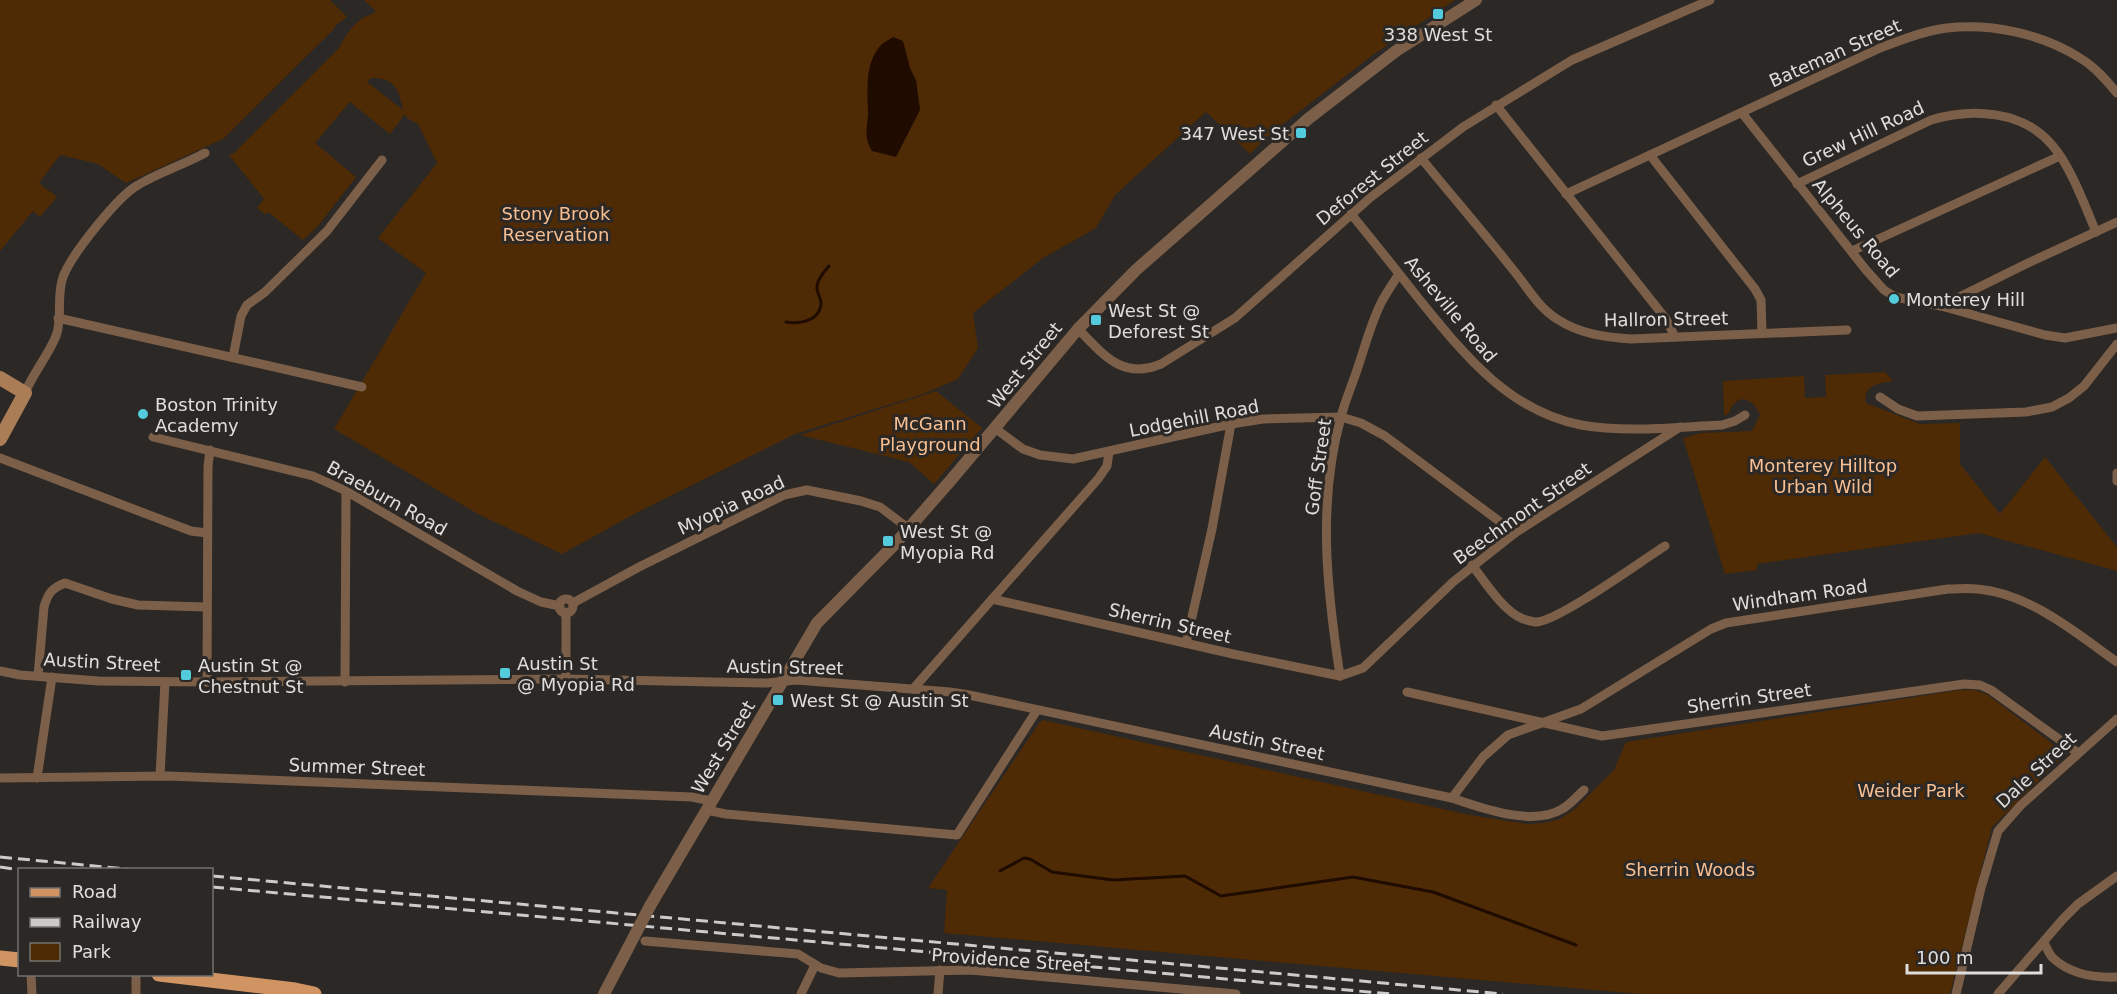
<svg xmlns="http://www.w3.org/2000/svg" width="2117" height="994" font-family="'DejaVu Sans',sans-serif">
	<style>
		.green { fill: #4e2a05; fill-rule: evenodd }
		.water { fill: #1f0b00 }
		.lines { fill: none; stroke-linecap: round; stroke-linejoin: round }
		.stream { stroke: #1f0b00; stroke-width: 3 }
		.minor { stroke: #7c5f48; stroke-width: 9 }
		.tertiary { stroke: #7c5f48; stroke-width: 12 }
		.secondary { stroke: #ab7d57; stroke-width: 14 }
		.primary { stroke: #d09462; stroke-width: 15 }
		.rail { stroke: #cdcbc9; stroke-width: 3; stroke-dasharray: 12 6; stroke-linecap: butt }
		.tertiary-bridge { stroke: #7c5f48; stroke-width: 12 }
		.poi-dot { fill: #54cadd; stroke: #2b2826; stroke-width: 2 }
		.labels { text-anchor: middle; dominant-baseline: central; stroke-width: 6; stroke-linejoin: round; paint-order: stroke }
		.poi-label { font-size: 18px; fill: #e0dedc; stroke: #2b2826; text-anchor: start }
		.street-label { font-size: 18px; fill: #e0dedc; stroke: #2b2826 }
		.park-label { font-size: 18px; fill: #f7bf92; stroke: #2b2826 }
	</style>
	<rect width="100%" height="100%" fill="#2b2826"/>
	<g class="green">
		<polygon points="0,0 330,0 347,17 337,24 331,32 223,139 126,183 98,164 60,155 39,183 57,197 40,217 33,211 0,251"/>
		<path d="M364,0H1455L1374,54L1269,135L1250,154L1206,112L1115,195L1096,228L1043,258L973,313L978,348L958,379L923,394L795,434L636,513L562,554L478,514L334,429L426,273L378,238L437,163L418,124L407,118L405,114L390,134L350,102L315,143L356,177L319,225L303,240L268,212L266,215L257,208L264,199L229,155L234,153L340,47C343,39 354,23 363,18C368,15 371,16 376,11ZM371,78C395,78 399,89 403,110L367,82Z"/>
		<path d="M1885,372L1893,381C1879,384 1863,384 1866,403L1920,424L1960,423V464L2000,514L2045,457L2117,547V571L1979,533L1757,564V570L1725,574L1683,438L1701,433L1752,431L1760,415C1756,404 1744,392 1733,405C1728,411 1731,414 1724,416L1723,381L1804,376L1805,398L1826,397L1825,375Z"/>
		<polygon points="936,391 982,428 934,484 909,462 800,435"/>
		<polygon points="1960,690 1975,690 1988,695 2066,754 1992,827 1950,994 1641,994 944,933 947,890 928,888 1039,723 1043,720 1470,815 1528,824 1543,823 1560,819 1576,808 1614,770 1626,742"/>
	</g>
	<path class="water" d="M893,37L903,41L910,68L916,80L920,110L896,157L872,151C864,138 867,129 868,114C868,91 864,63 881,45C884,42 890,39 893,37Z"/>
	<g class="lines">
		<g class="stream">
			<path d="M786,322C799,324 818,322 821,305C822,298 816,293 817,286C818,278 824,272 829,266"/>
			<polyline points="1000,871 1024,858 1030,859 1052,872 1113,880 1185,876 1221,896 1353,877 1433,892 1576,945"/>
		</g>
		<g class="minor">
			<polyline points="1496,105 1666,319 1675,337"/>
			<polyline points="1742,113 1866,270 1884,290 1895,297 1941,306 2045,335 2065,338 2117,328"/>
			<polyline points="1650,155 1755,289 1761,300 1762,333"/>
			<path d="M1421,158C1452,196 1484,233 1514,271C1528,288 1538,307 1557,319C1580,334 1604,337 1631,339L1847,330"/>
			<path d="M1797,184L1931,120C1971,108 2023,110 2052,145C2070,165 2085,206 2096,232"/>
			<path d="M1566,194L1880,48C1902,40 1923,31 1947,28C1992,23 2042,34 2080,58C2095,67 2106,80 2117,93"/>
			<path d="M1351,214C1374,242 1397,271 1419,299C1463,353 1508,411 1581,425C1626,433 1676,427 1722,425L1735,421L1745,415"/>
			<polyline points="1852,251 2060,156"/>
			<polyline points="1941,306 2028,263 2117,222"/>
			<polyline points="58,318 362,387"/>
			<path d="M1078,329C1104,355 1122,380 1161,364L1235,318L1371,197L1463,127L1572,60L1710,0"/>
			<polyline points="233,357 241,316 247,305 265,292 327,231 382,160"/>
			<path d="M25,393C33,373 48,356 56,336C63,318 56,296 63,277C71,255 118,196 138,185C160,172 183,165 205,153"/>
			<polyline points="1880,397 1898,409 1917,416 2026,412 2052,407 2069,398 2084,386 2117,344"/>
			<polyline points="996,429 1023,449 1040,455 1073,459 1231,424 1263,419 1341,417 1361,423 1385,436 1515,533"/>
			<polyline points="153,437 313,476 346,491 517,591 541,602 560,606"/>
			<polyline points="0,458 191,531 207,533"/>
			<polyline points="2117,473 2117,481"/>
			<path d="M1472,565C1485,582 1503,611 1523,619C1527,620 1533,622 1537,622C1560,620 1641,561 1665,546"/>
			<polyline points="992,599 1233,654 1340,676"/>
			<circle cx="566" cy="606" r="7"/>
			<polyline points="573,603 639,567 784,495 807,490 861,501 880,507 908,528"/>
			<polyline points="566,612 566,679"/>
			<polyline points="1186,643 1212,529 1231,424"/>
			<path d="M0,671L20,675L99,681L207,682L566,679L767,683L796,680L950,692L969,695L1452,798C1482,808 1533,827 1562,809C1570,805 1577,796 1584,790"/>
			<path d="M38,676L44,607C48,593 52,588 65,583L112,599L138,605L206,607"/>
			<polyline points="1340,676 1363,668 1453,582 1515,533 1680,427"/>
			<path d="M1340,676C1327,590 1317,503 1341,417C1345,401 1352,385 1357,370C1365,347 1371,322 1382,301C1387,292 1393,283 1399,274"/>
			<polyline points="207,682 208,466 210,450"/>
			<polyline points="345,682 346,491"/>
			<polyline points="913,689 1098,479 1107,466 1109,452"/>
			<polyline points="1407,692 1602,736 1964,684 1980,685 1991,690 2078,753"/>
			<polyline points="160,776 165,682"/>
			<polyline points="0,778 168,776 692,797 711,801"/>
			<polyline points="37,778 52,677"/>
			<path d="M1452,798L1483,757L1508,735L1581,709L1711,629L1726,623L1948,589C1958,589 1967,588 1977,589C2029,593 2076,633 2117,662"/>
			<polyline points="706,810 726,814 957,835 1037,710"/>
			<polyline points="645,941 798,954 821,968 839,973 970,970 1236,994"/>
			<path d="M2044,943C2047,948 2049,955 2054,959C2071,974 2095,978 2117,977"/>
			<polyline points="31,974 32,994"/>
			<polyline points="136,974 136,994"/>
			<polyline points="801,994 815,965"/>
			<polyline points="938,994 940,970"/>
			<polyline points="1956,994 1981,888 1998,831 2021,805 2117,719"/>
			<polyline points="1998,994 2063,919 2078,904 2117,876"/>
		</g>
		<g class="tertiary">
			<polyline points="650,906 817,623 895,544 951,480 1078,329 1136,270 1308,119 1396,51 1476,0"/>
			<polyline points="604,994 627,950"/>
		</g>
		<polyline class="secondary" points="0,378 25,393 0,439"/>
		<g class="primary">
			<polyline points="0,958 20,960"/>
			<polyline points="159,974 295,990 314,994"/>
		</g>
		<g class="rail">
			<polyline points="0,857 137,870"/>
			<polyline points="0,867 21,870"/>
			<polyline points="212,876 1503,994"/>
			<polyline points="212,887 1391,994"/>
		</g>
		<polyline class="tertiary-bridge" points="627,950 650,906"/>
	</g>
	<g class="poi-dot">
		<rect x="1432" y="8" width="12" height="12" rx="3"/>
		<rect x="1295" y="127" width="12" height="12" rx="3"/>
		<circle cx="1894" cy="299" r="6"/>
		<rect x="1090" y="314" width="12" height="12" rx="3"/>
		<circle cx="143" cy="414" r="6"/>
		<rect x="882" y="535" width="12" height="12" rx="3"/>
		<rect x="499" y="667" width="12" height="12" rx="3"/>
		<rect x="180" y="669" width="12" height="12" rx="3"/>
		<rect x="772" y="694" width="12" height="12" rx="3"/>
	</g>
	<g class="labels">
		<g class="poi-label">
			<text x="1438" y="34" text-anchor="middle">338 West St</text>
			<text x="1289" y="133" text-anchor="end">347 West St</text>
			<text x="1906" y="299">Monterey Hill</text>
			<text x="1108" y="310">West St @<tspan x="1108" dy="21">Deforest St</tspan></text>
			<text x="155" y="404">Boston Trinity<tspan x="155" dy="21">Academy</tspan></text>
			<text x="900" y="531">West St @<tspan x="900" dy="21">Myopia Rd</tspan></text>
			<text x="517" y="663">Austin St<tspan x="517" dy="21">@ Myopia Rd</tspan></text>
			<text x="198" y="665">Austin St @<tspan x="198" dy="21">Chestnut St</tspan></text>
			<text x="790" y="700">West St @ Austin St</text>
		</g>
		<g class="street-label">
			<text transform="translate(1835 53) rotate(-24)">Bateman Street</text>
			<text transform="translate(1863 134) rotate(-25)">Grew Hill Road</text>
			<text transform="translate(1372 178) rotate(-39)">Deforest Street</text>
			<text transform="translate(1856 228) rotate(50)">Alpheus Road</text>
			<text transform="translate(1451 309) rotate(50)">Asheville Road</text>
			<text transform="translate(1666 319) rotate(-1)">Hallron Street</text>
			<text transform="translate(1025 365) rotate(-51)">West Street</text>
			<text transform="translate(1194 418) rotate(-11)">Lodgehill Road</text>
			<text transform="translate(1318 467) rotate(-82)">Goff Street</text>
			<text transform="translate(387 498) rotate(29)">Braeburn Road</text>
			<text transform="translate(731 505) rotate(-25)">Myopia Road</text>
			<text transform="translate(1522 513) rotate(-35)">Beechmont Street</text>
			<text transform="translate(1800 595) rotate(-8)">Windham Road</text>
			<text transform="translate(1170 623) rotate(13)">Sherrin Street</text>
			<text transform="translate(102 662) rotate(3)">Austin Street</text>
			<text transform="translate(785 667) rotate(1)">Austin Street</text>
			<text transform="translate(1749 698) rotate(-8)">Sherrin Street</text>
			<text transform="translate(1267 742) rotate(12)">Austin Street</text>
			<text transform="translate(723 747) rotate(-59)">West Street</text>
			<text transform="translate(357 767) rotate(2)">Summer Street</text>
			<text transform="translate(2036 770) rotate(-43)">Dale Street</text>
			<text transform="translate(1011 960) rotate(4)">Providence Street</text>
		</g>
		<g class="park-label">
			<text x="556" y="213">Stony Brook<tspan x="556" dy="21">Reservation</tspan></text>
			<text x="930" y="423">McGann<tspan x="930" dy="21">Playground</tspan></text>
			<text x="1823" y="465">Monterey Hilltop<tspan x="1823" dy="21">Urban Wild</tspan></text>
			<text x="1911" y="790">Weider Park</text>
			<text x="1690" y="869">Sherrin Woods</text>
		</g>
	</g>
	<rect x="18" y="868" width="195" height="108" fill="#2b2826" stroke="#73716f" stroke-width="1.5"/>
	<rect x="30" y="888" width="30" height="9" fill="#d09462" stroke="#73716f" stroke-width="1.5"/>
	<text x="72" y="898" font-size="18" fill="#e0dedc">Road</text>
	<rect x="30" y="918" width="30" height="9" fill="#cdcbc9" stroke="#73716f" stroke-width="1.5"/>
	<text x="72" y="928" font-size="18" fill="#e0dedc">Railway</text>
	<rect x="30" y="943" width="30" height="18" fill="#4e2a05" stroke="#73716f" stroke-width="1.5"/>
	<text x="72" y="958" font-size="18" fill="#e0dedc">Park</text>
	<path d="M1907 964v9h134v-9" fill="none" stroke="#e0dedc" stroke-width="3"/>
	<text x="1916" y="964" font-size="18" fill="#e0dedc" stroke="#2b2826" stroke-width="4.5" paint-order="stroke">100 m</text>
</svg>
